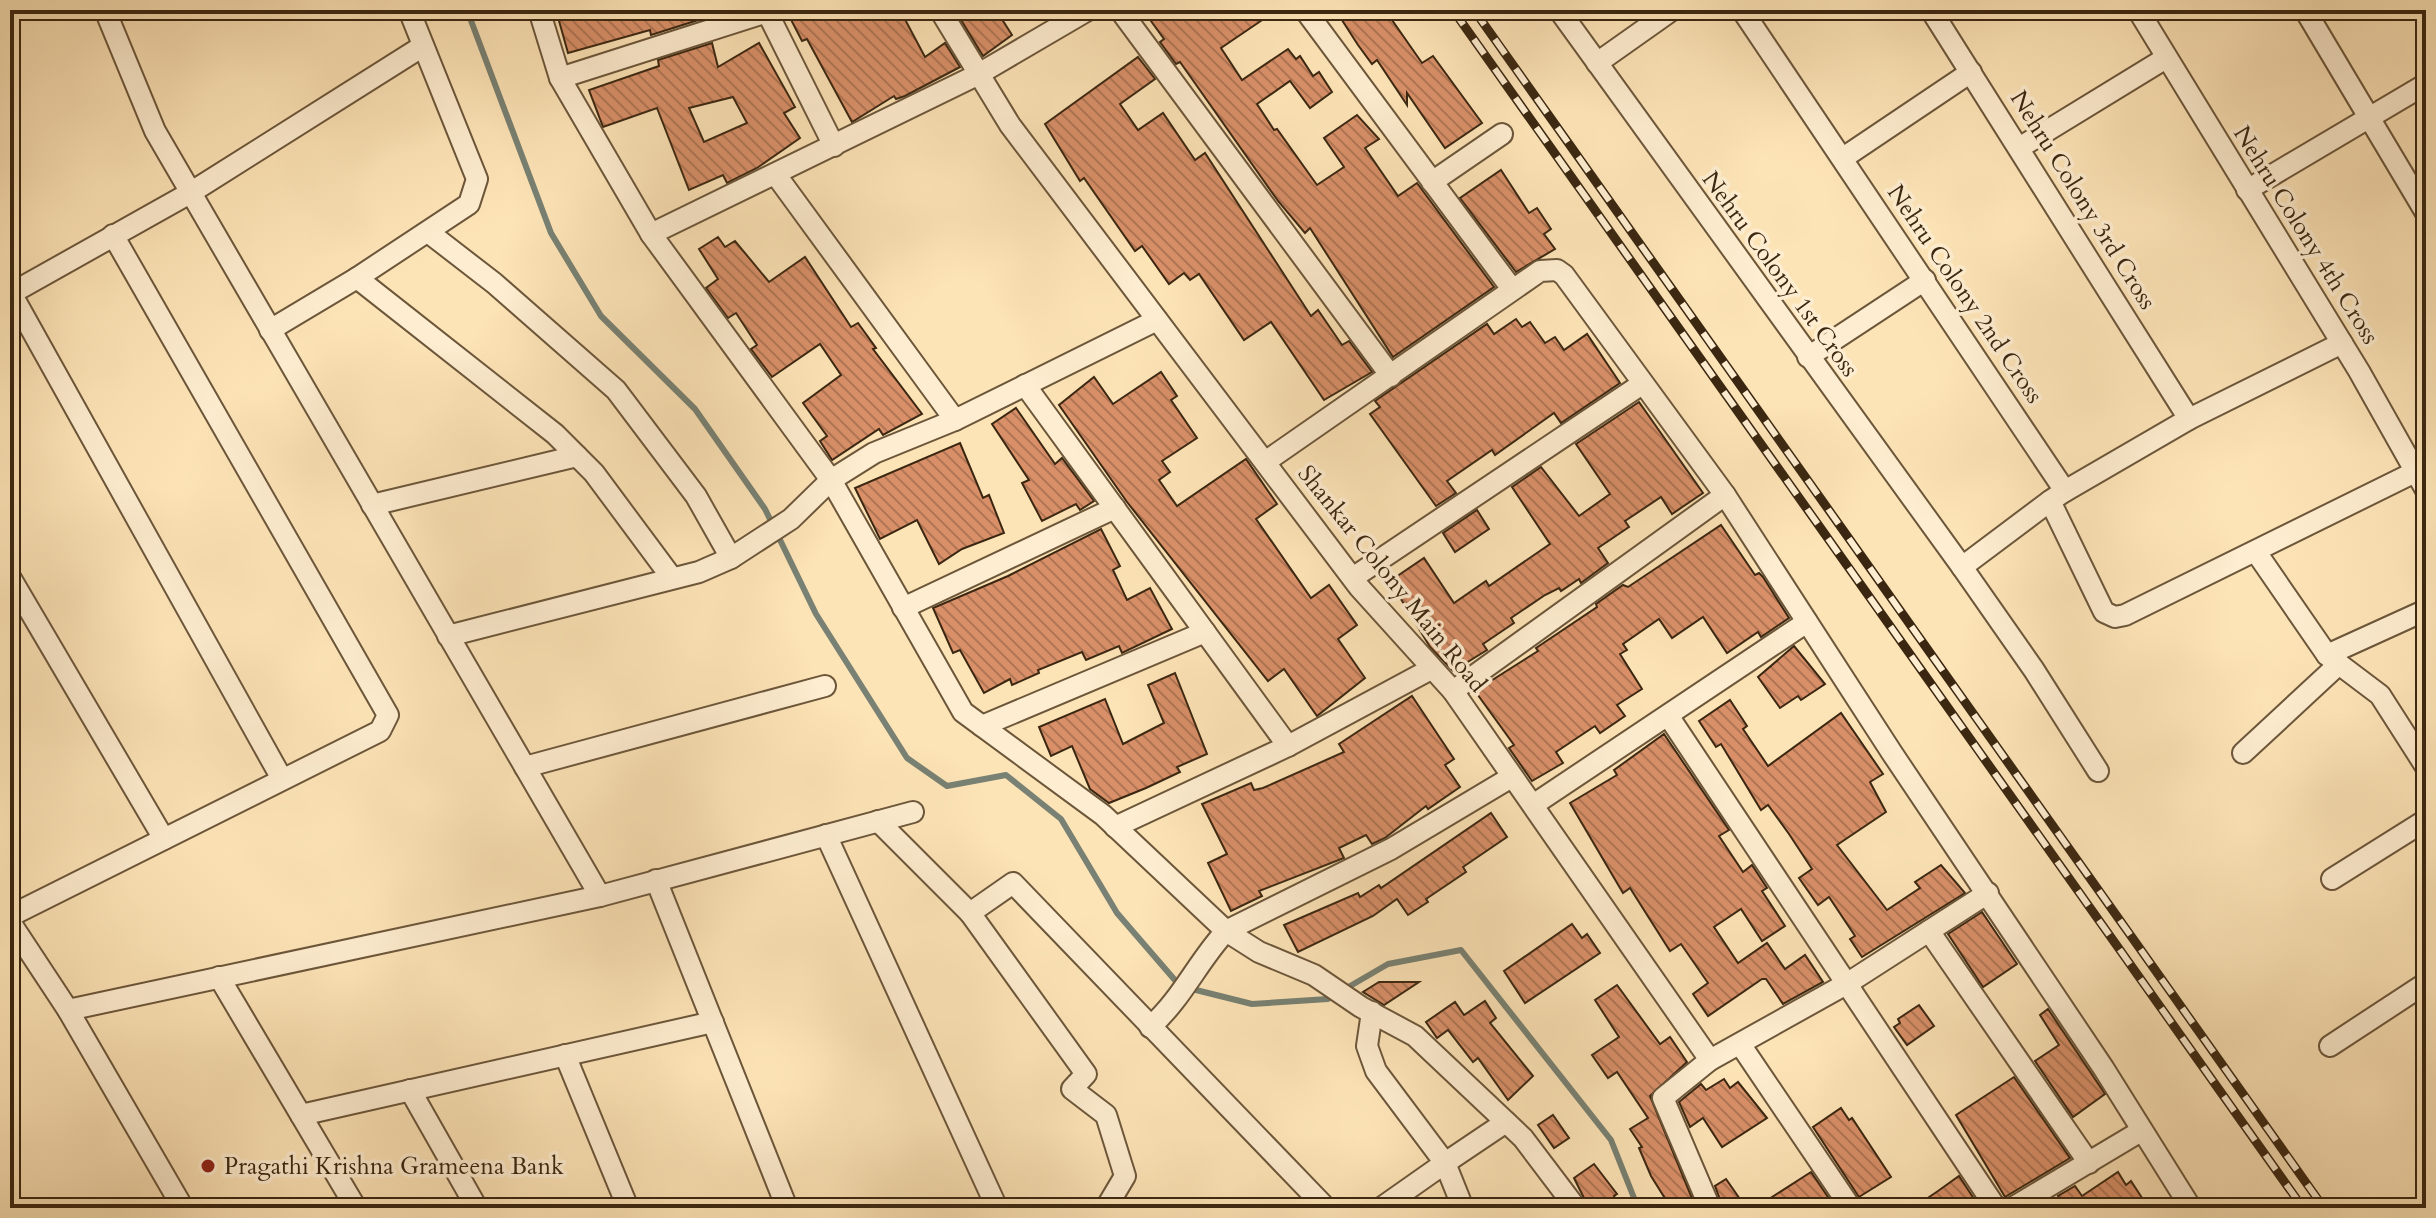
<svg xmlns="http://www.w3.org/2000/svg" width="2436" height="1218" font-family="Cardo,serif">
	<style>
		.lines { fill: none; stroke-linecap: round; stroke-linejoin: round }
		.stream { stroke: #788173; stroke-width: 6 }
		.building { fill: url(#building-back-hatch); stroke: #3b2711; stroke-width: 2; fill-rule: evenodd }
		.minor-casing { stroke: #6c563a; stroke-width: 24 }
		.minor { stroke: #feedd0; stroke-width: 20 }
		.rail-casing { stroke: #3b2711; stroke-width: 9 }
		.rail { stroke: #feedd0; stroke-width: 6; stroke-dasharray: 18; stroke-linecap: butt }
		.poi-dot { fill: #8f2418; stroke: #feedd0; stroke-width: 3 }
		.labels { text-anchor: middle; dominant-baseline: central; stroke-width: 7; stroke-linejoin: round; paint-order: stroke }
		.street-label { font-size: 24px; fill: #3b2711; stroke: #feedd0 }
		.poi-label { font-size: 24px; fill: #3b2711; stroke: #feedd0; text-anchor: start }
	</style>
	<defs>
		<pattern id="building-back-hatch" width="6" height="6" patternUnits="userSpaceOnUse" patternTransform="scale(2)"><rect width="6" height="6" fill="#d99069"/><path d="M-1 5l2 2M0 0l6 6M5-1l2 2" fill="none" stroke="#b17655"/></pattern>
	</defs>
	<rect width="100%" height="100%" fill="#fde4b7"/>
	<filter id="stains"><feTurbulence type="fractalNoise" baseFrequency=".0025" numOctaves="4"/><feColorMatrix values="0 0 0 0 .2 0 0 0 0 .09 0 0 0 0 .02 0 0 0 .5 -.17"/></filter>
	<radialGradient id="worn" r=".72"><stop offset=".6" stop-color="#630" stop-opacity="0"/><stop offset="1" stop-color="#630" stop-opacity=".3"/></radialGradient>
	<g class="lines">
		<g class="stream">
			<polyline points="467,10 551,233 601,316 695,409 765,509 816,614 907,758 947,786 1006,775 1061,819 1117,913 1180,986 1252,1004 1328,999 1335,995"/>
			<polyline points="1345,989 1388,964 1461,950 1611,1140 1638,1208"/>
		</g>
	</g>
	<g class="building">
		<polygon points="556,10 712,10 714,15 651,35 650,30 568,53"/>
		<polygon points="786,10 900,10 925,57 945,43 960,67 905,96 896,99 894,96 852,122 807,39 802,41"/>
		<polygon points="955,10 996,10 1012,35 983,56"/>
		<polygon points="1143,10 1277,10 1221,48 1242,80 1288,49 1296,59 1300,56 1313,76 1319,72 1332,92 1310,108 1290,81 1257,104 1274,130 1277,129 1317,185 1344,167 1324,138 1357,115 1379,139 1365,148 1398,196 1417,183 1494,287 1393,357 1310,228 1305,233 1278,201 1180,62 1176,64 1160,42 1164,39"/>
		<polygon points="1350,10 1385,10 1422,63 1433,56 1482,123 1445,148 1407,93 1407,105 1377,60 1372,64 1358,45 1340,17"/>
		<path d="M712,43L718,67L759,43L795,107L784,113L800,138L757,168L727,183L723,175L689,190L657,108L603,127L589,90L659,66L658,60ZM733,97L747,123L704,142L689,108Z"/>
		<polygon points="1138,57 1155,79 1120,104 1138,130 1163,113 1195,160 1205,153 1311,316 1318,310 1342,345 1349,341 1372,372 1324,400 1271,322 1244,340 1199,274 1190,280 1184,273 1169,284 1142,246 1135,251 1084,178 1080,181 1045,124"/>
		<polygon points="1501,170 1529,213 1537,208 1551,229 1544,234 1555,249 1516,272 1460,198"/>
		<polygon points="718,237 725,247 735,241 769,282 805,257 851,327 858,323 876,348 873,349 922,414 883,435 879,429 832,460 820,441 827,436 803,403 841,375 820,344 772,377 751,349 757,345 736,313 728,318 706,288 718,279 699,249"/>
		<polygon points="1516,319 1522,327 1530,322 1545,343 1555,337 1564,350 1587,334 1620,383 1561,423 1554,413 1495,455 1492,450 1447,481 1456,493 1436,506 1370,414 1380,407 1375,401 1487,324 1494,334"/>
		<polygon points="1161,372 1177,396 1171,400 1197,438 1162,461 1170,472 1159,480 1177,506 1246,459 1277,504 1256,519 1311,598 1329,585 1357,625 1338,639 1365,678 1317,716 1284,669 1268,681 1127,502 1059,405 1094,377 1113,404"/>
		<polygon points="1639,402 1703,493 1672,514 1661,497 1625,521 1629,527 1598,548 1608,563 1581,583 1579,579 1561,591 1559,588 1545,595 1511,618 1514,623 1483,644 1487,650 1453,671 1430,647 1390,581 1424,558 1454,603 1486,581 1489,586 1550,544 1512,487 1541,467 1579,516 1610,494 1576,444"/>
		<polygon points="1016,408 1055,464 1062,458 1094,501 1080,510 1076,504 1042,521 1022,483 1029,480 992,424"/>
		<polygon points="960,443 983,498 989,495 1004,533 962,549 939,564 917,520 880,539 855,488"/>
		<polygon points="1477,510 1489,529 1455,552 1443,533"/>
		<polygon points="1721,525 1755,575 1759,573 1763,577 1789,618 1761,637 1758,632 1727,653 1703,617 1672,638 1659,619 1623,644 1627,650 1620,654 1642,689 1617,705 1625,716 1600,733 1595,726 1556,752 1563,763 1532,781 1509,748 1514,745 1475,691 1538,651 1536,648 1597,607 1596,604 1623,585 1628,587"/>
		<polygon points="1101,529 1120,566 1113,570 1127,600 1150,588 1172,629 1122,653 1119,646 1086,660 1082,652 1038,670 1039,673 1012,685 1010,679 984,693 960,650 953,653 933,608 1008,576"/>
		<polygon points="1794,646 1825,684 1801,700 1798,696 1780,708 1758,677"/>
		<polygon points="1175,673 1207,754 1177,767 1180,772 1146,788 1109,803 1090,789 1072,746 1051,756 1039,727 1105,699 1123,744 1164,723 1148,685"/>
		<polygon points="1412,696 1454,759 1445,765 1460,787 1428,809 1426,806 1385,838 1372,844 1366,835 1339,848 1344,858 1259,891 1262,896 1231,911 1208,863 1227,854 1202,804 1251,783 1254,790 1263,788 1344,752 1339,744"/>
		<polygon points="1730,700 1747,726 1743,729 1768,766 1841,713 1883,774 1870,782 1886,812 1837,845 1887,910 1920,888 1915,882 1941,865 1965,893 1862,957 1850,939 1855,936 1829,897 1818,905 1799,878 1812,869 1789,834 1768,805 1761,810 1721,744 1716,747 1699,721"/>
		<polygon points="1664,734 1729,830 1719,836 1743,872 1752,865 1767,888 1762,891 1785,926 1762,941 1741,909 1714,927 1738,963 1767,943 1785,969 1805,955 1823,982 1783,1004 1766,979 1762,979 1708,1016 1693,994 1708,983 1681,944 1670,951 1630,888 1623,893 1570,803 1617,775 1614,770"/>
		<polygon points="1491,813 1507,837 1463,867 1466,872 1426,899 1428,902 1408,915 1397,899 1373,916 1298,952 1284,925 1358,893 1360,897 1379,885 1381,888"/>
		<polygon points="1982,912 2017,964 1983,987 1948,934"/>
		<polygon points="1572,924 1582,938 1587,934 1600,953 1525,1003 1504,971"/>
		<polygon points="1379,982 1419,982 1384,1005 1363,992"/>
		<polygon points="1617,985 1660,1044 1670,1037 1687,1062 1650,1096 1696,1208 1671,1208 1651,1176 1639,1148 1642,1147 1630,1129 1648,1118 1617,1072 1608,1078 1592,1055 1619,1037 1595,1000"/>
		<polygon points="1485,1001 1496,1018 1490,1023 1533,1076 1508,1100 1478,1058 1473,1062 1448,1030 1437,1038 1426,1022 1455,1002 1464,1015"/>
		<polygon points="1919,1005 1934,1026 1907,1045 1894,1027 1900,1023 1898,1019"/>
		<polygon points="2048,1009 2105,1094 2073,1117 2035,1061 2059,1045 2040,1015"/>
		<polygon points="2014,1077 2070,1158 2005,1197 1956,1115"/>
		<polygon points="1724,1079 1730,1088 1738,1082 1767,1118 1722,1147 1703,1118 1690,1127 1679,1102 1701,1084 1706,1090"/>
		<polygon points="1841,1108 1849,1120 1852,1118 1891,1177 1859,1197 1813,1127"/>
		<polygon points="1553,1115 1569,1138 1554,1148 1538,1125"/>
		<polygon points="1594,1164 1617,1194 1614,1196 1619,1208 1589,1208 1574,1178"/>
		<polygon points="1811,1172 1832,1203 1823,1208 1755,1208"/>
		<polygon points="2118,1172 2126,1185 2131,1181 2144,1201 2133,1208 2064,1208 2058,1196 2075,1186 2082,1196"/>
		<polygon points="1959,1176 1980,1208 1913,1208 1938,1191"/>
		<polygon points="1726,1179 1742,1202 1733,1208 1723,1208 1715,1186"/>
	</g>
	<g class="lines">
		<defs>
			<g id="minor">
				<polyline points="105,10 155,131 600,896"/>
				<polyline points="539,10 560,78 651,234 831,480 963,712 1103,815 1226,931 1259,952 1314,975 1361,1007 1415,1036 1523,1138 1576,1208"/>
				<polyline points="766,10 834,146"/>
				<polyline points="940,10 1010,125 1359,587 1453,691 1710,1060 1848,983 1988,893"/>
				<polyline points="1120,10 1391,376"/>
				<polyline points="1305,10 1512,289"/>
				<polyline points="1559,10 1962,567 2034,670 2098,771"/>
				<polyline points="1742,10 2065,491 2050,501 2104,612 2115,617 2125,615 2415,472"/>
				<polyline points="1931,10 2189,419"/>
				<polyline points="2138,10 2359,371 2426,490"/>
				<polyline points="2305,10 2426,213"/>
				<polyline points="1597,63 1672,10"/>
				<polyline points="560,78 767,12"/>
				<polyline points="2019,148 2166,58"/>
				<polyline points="1843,158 1971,72"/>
				<polyline points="776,175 955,420"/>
				<polyline points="1432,182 1502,134"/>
				<polyline points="2247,190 2426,84"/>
				<polyline points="428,232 494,283 616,390 696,496 731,558 791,519 831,480 874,453 955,420 1157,320"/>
				<polyline points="651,234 977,75 1088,10"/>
				<polyline points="357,278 555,434 594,473 672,578"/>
				<polyline points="11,293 282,779"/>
				<polyline points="10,294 190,193 423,46"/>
				<polyline points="270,330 357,278 469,204 477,179 409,10"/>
				<polyline points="1808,357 1925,280"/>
				<polyline points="1025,385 1288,746 1115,827"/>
				<polyline points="1265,462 1540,271 1557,270 1564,275 1725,495 1892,753 2104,1069 2191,1208"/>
				<polyline points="2065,491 2189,419 2342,343"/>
				<polyline points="372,505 577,456"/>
				<polyline points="2256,552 2327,655 2380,695 2426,767"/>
				<polyline points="1962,567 2050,501"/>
				<polyline points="10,577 164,839"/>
				<polyline points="1354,577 1642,384"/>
				<polyline points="903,608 1115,508"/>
				<polyline points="448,636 699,572 731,558"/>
				<polyline points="2327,655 2426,610"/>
				<polyline points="1453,691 1725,495"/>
				<polyline points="1669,717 1996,1208"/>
				<polyline points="982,726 1205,632"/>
				<polyline points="1288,746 1431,669"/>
				<polyline points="2243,753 2339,664"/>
				<polyline points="525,767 825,686"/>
				<polyline points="1533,805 1807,622"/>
				<polyline points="878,821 970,913 1013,883 1326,1208"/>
				<polyline points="826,835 997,1208"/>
				<polyline points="2332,879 2426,820"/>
				<polyline points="656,880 787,1208"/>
				<polyline points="970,913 1086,1074 1072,1089 1106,1115 1125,1176 1106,1208"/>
				<polyline points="10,916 380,731 388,715 113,235"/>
				<polyline points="10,922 68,1010 183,1208"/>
				<polyline points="1929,931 2089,1163"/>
				<polyline points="219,977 356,1208"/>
				<polyline points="68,1010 600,896 913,812"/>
				<polyline points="1372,1012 1367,1046 1376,1071 1445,1163 1506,1122"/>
				<path d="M1150,1027C1182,999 1198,961 1226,931L1391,849L1510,778"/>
				<polyline points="1740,1044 1851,1208"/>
				<polyline points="2330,1046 2426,983"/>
				<polyline points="565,1055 628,1208"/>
				<polyline points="410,1090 477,1208"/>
				<polyline points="301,1115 713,1022"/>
				<polyline points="1381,1208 1445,1163 1463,1208"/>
				<polyline points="1710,1208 1663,1098 1710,1060"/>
				<polyline points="2012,1208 2141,1131"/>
			</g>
		</defs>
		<use href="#minor" class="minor-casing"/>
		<use href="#minor" class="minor"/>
		<defs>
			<g id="rail">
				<polyline points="1453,10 2303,1208"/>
				<polyline points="1474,10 2324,1208"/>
			</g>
		</defs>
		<use href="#rail" class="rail-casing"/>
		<use href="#rail" class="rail"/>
	</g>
	<circle class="poi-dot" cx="208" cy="1166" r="8"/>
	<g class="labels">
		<g class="street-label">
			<text transform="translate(2083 200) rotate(58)">Nehru Colony 3rd Cross</text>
			<text transform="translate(2306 235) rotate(58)">Nehru Colony 4th Cross</text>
			<text transform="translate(1780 274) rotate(54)">Nehru Colony 1st Cross</text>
			<text transform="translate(1965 294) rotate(56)">Nehru Colony 2nd Cross</text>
			<text transform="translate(1392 579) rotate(51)">Shankar Colony Main Road</text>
		</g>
		<g class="poi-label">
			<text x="224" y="1166">Pragathi Krishna Grameena Bank</text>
		</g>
	</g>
	<rect width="2436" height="1218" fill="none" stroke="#fde4b7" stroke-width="40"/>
	<rect x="12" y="12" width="2412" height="1194" fill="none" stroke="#3b2711" stroke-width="4"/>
	<rect x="20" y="20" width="2396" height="1178" fill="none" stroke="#3b2711" stroke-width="2"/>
	<rect width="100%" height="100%" filter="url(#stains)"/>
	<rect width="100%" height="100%" fill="url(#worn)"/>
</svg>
